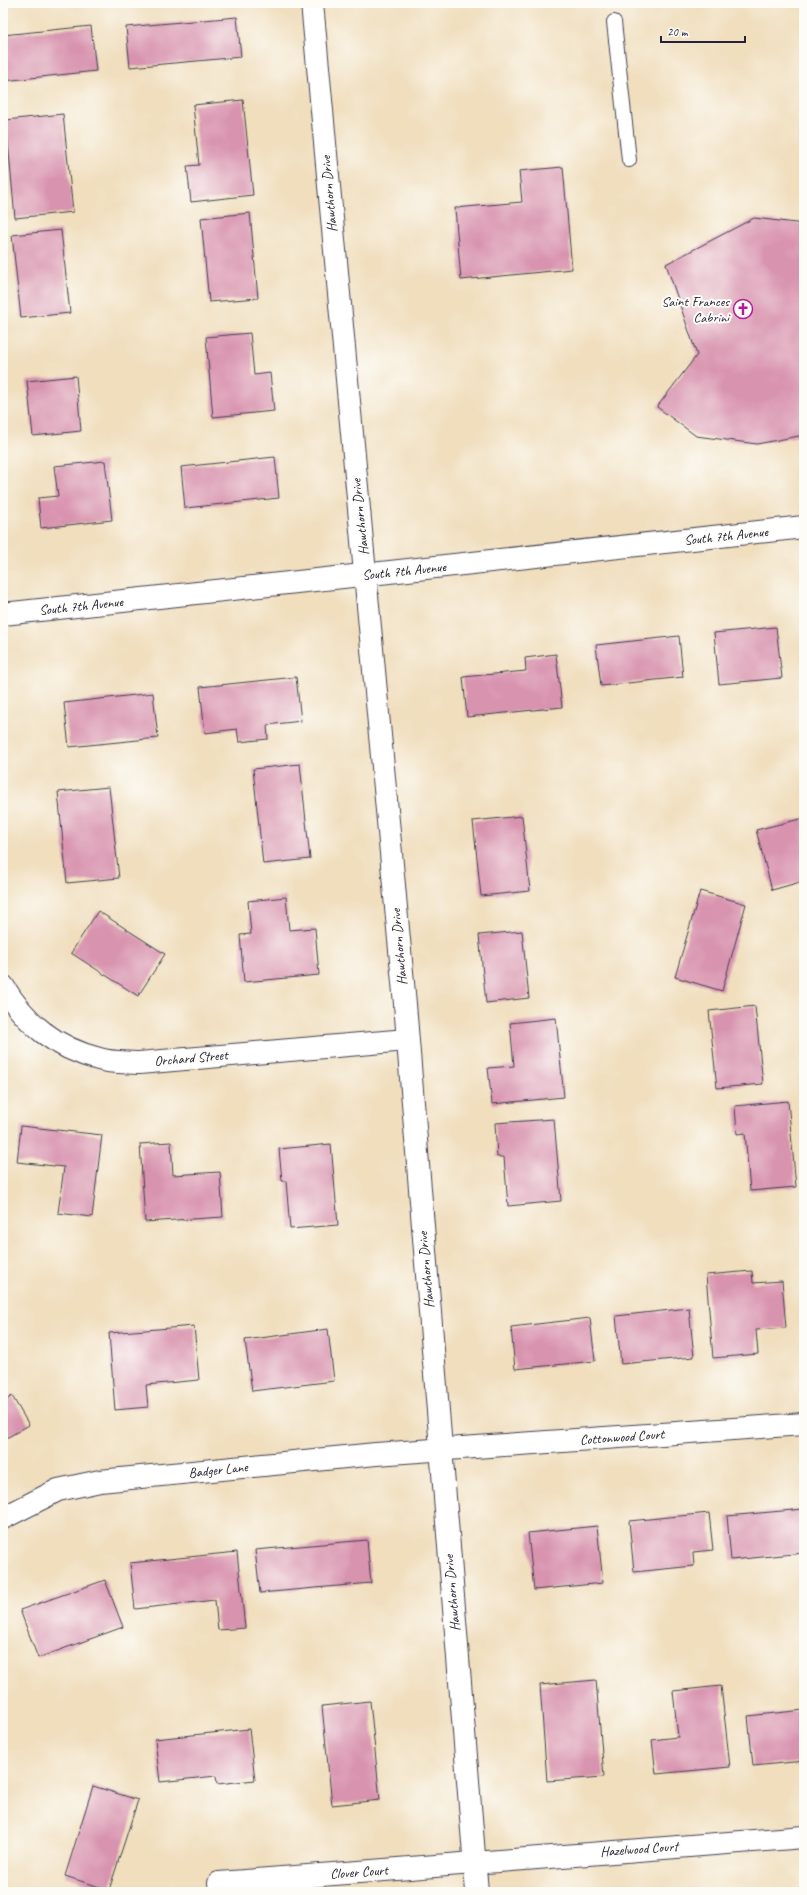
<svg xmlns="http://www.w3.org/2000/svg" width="807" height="1895" font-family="Caveat,sans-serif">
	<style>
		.building { fill: #d893ae }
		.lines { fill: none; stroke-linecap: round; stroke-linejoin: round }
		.lane-casing { stroke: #413e4e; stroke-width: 16 }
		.street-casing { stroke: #413e4e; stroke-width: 24 }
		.secondary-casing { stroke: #413e4e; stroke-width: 24 }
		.lane { stroke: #fff; stroke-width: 14 }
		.street { stroke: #fff; stroke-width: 22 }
		.secondary { stroke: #fff; stroke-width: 22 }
		.labels { text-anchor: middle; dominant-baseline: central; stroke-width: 4; stroke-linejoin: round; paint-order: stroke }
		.street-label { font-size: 14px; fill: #22223b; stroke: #fdfcf7 }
		.poi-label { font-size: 14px; fill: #22223b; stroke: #fdfcf7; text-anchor: end }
	</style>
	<rect width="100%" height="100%" fill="#fdfcf7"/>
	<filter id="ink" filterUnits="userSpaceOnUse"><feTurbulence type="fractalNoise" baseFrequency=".025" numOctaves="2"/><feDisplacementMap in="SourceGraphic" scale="8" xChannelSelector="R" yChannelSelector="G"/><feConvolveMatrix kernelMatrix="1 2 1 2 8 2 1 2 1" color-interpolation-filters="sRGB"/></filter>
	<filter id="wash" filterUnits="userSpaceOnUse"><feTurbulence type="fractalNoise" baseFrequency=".012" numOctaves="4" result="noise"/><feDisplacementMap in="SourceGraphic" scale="16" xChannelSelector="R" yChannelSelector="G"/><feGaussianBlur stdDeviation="0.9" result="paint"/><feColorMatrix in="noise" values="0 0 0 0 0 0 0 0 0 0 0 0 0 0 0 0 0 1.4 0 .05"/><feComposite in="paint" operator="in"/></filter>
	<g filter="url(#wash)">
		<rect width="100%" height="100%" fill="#f0debd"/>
		<g id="blocks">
			<g class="building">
				<polygon points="237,17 241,57 130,67 126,27"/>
				<polygon points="91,26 96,71 3,81 3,35"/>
				<polygon points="243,100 253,195 191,202 187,166 199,165 193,105"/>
				<polygon points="63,114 73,212 15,218 6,120"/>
				<polygon points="563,167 572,269 461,280 455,208 522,202 519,171"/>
				<polygon points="250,213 258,298 209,302 201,218"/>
				<polygon points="754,218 804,224 804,435 757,444 696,436 657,407 697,355 666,264"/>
				<polygon points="61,230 70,313 21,318 12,235"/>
				<polygon points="250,333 254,375 270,373 274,411 213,417 206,337"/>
				<polygon points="76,376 81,431 33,436 27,381"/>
				<polygon points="275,457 279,498 185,508 181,467"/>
				<polygon points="105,461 112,520 41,528 38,498 58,496 54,466"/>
				<polygon points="776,627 782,678 719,684 714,633"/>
				<polygon points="679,636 683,677 601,686 596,645"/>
				<polygon points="556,654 562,707 467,717 463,677 526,671 525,658"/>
				<polygon points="296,677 301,721 267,725 268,739 239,742 237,729 205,733 200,687"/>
				<polygon points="153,693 158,738 69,747 64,703"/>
				<polygon points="300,764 310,859 263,864 253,769"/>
				<polygon points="109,787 119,878 67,883 58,792"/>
				<polygon points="522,816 530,891 481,896 473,821"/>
				<polygon points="804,818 804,881 772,890 756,830"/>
				<polygon points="700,891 746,904 722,991 675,977"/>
				<polygon points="286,897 289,930 315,928 319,975 244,982 240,935 251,934 248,901"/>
				<polygon points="98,911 165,954 138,996 71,953"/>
				<polygon points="522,931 529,998 486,1003 479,935"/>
				<polygon points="755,1006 763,1084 717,1088 709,1011"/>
				<polygon points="556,1018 564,1097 492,1104 488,1068 514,1066 510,1023"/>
				<polygon points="788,1101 796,1187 750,1191 745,1133 737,1134 735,1106"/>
				<polygon points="554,1119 561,1201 508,1206 504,1157 497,1157 495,1123"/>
				<polygon points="21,1126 102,1135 92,1217 58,1213 64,1167 17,1162"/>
				<polygon points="171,1142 173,1175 220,1172 223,1217 145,1222 140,1144"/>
				<polygon points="331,1144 338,1225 290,1229 286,1181 282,1181 279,1149"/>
				<polygon points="752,1271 753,1283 782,1281 786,1328 756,1330 758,1354 713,1358 706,1275"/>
				<polygon points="689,1308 694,1357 621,1364 616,1316"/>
				<polygon points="590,1318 595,1361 515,1369 511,1327"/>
				<polygon points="194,1326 199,1380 146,1385 148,1407 115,1410 109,1333"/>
				<polygon points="328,1329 334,1381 252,1391 245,1340"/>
				<polygon points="12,1396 29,1425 3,1440 3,1402"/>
				<polygon points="804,1509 804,1553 731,1560 727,1516"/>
				<polygon points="709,1513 713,1550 693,1552 694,1566 634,1572 629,1521"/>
				<polygon points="597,1526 603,1583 534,1590 528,1533"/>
				<polygon points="367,1540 371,1583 260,1593 255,1550"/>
				<polygon points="237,1552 245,1628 218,1630 215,1600 135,1609 130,1563"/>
				<polygon points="105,1580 123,1627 38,1658 20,1610"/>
				<polygon points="596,1680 604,1777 547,1781 540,1685"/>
				<polygon points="721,1686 730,1767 656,1774 652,1740 678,1737 673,1691"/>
				<polygon points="370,1701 380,1800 332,1805 322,1706"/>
				<polygon points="804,1710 804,1761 753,1766 748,1716"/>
				<polygon points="249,1729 255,1780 217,1784 216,1776 160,1782 155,1739"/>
				<polygon points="93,1786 138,1800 109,1890 65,1876"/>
			</g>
		</g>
	</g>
	<g filter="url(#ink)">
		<use href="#blocks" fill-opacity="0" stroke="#413e4e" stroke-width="1"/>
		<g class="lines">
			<defs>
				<polyline id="lane" points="614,22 629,160"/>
				<g id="street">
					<polyline points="312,3 405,1004 477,1892"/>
					<path d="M3,986C26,1024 56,1048 99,1059C111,1063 127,1062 139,1063L407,1040"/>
					<polyline points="3,1518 58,1490 100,1481 376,1454 804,1424"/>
					<polyline points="219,1883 804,1837"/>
				</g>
				<polyline id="secondary" points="3,614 804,527"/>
			</defs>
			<use href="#lane" class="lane-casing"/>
			<use href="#street" class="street-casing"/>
			<use href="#secondary" class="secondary-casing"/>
			<use href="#lane" class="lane"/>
			<use href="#street" class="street"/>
			<use href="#secondary" class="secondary"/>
		</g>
	</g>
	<defs>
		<symbol id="church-ring" viewBox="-11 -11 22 22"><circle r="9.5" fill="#fdfcf7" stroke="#b5179e" stroke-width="1.5"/><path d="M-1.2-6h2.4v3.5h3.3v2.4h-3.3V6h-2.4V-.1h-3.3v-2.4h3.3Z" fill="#b5179e"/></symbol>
	</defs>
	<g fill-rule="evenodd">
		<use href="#church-ring" x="732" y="298" width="22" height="22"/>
	</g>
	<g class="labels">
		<g class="street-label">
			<text transform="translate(329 194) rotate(-95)">Hawthorn Drive</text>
			<text transform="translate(360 517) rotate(-96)">Hawthorn Drive</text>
			<text transform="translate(726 536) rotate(-6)">South 7th Avenue</text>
			<text transform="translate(404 571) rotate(-6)">South 7th Avenue</text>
			<text transform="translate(81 606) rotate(-6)">South 7th Avenue</text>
			<text transform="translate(399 947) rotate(-95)">Hawthorn Drive</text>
			<text transform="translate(191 1058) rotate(-5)">Orchard Street</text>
			<text transform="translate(426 1270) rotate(-95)">Hawthorn Drive</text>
			<text transform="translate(622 1437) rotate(-4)">Cottonwood Court</text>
			<text transform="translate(218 1470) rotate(-6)">Badger Lane</text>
			<text transform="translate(452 1593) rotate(-95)">Hawthorn Drive</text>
			<text transform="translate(639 1849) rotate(-4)">Hazelwood Court</text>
			<text transform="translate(359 1872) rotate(-4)">Clover Court</text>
		</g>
		<g class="poi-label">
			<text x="729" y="301">Saint Frances<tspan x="729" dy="16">Cabrini</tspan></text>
		</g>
	</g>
	<rect width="807" height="1895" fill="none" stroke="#fdfcf7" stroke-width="16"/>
	<path d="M661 36v6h84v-6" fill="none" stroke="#22223b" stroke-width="2"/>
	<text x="667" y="36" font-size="12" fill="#22223b" stroke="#fdfcf7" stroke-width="3" paint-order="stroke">20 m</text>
</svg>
